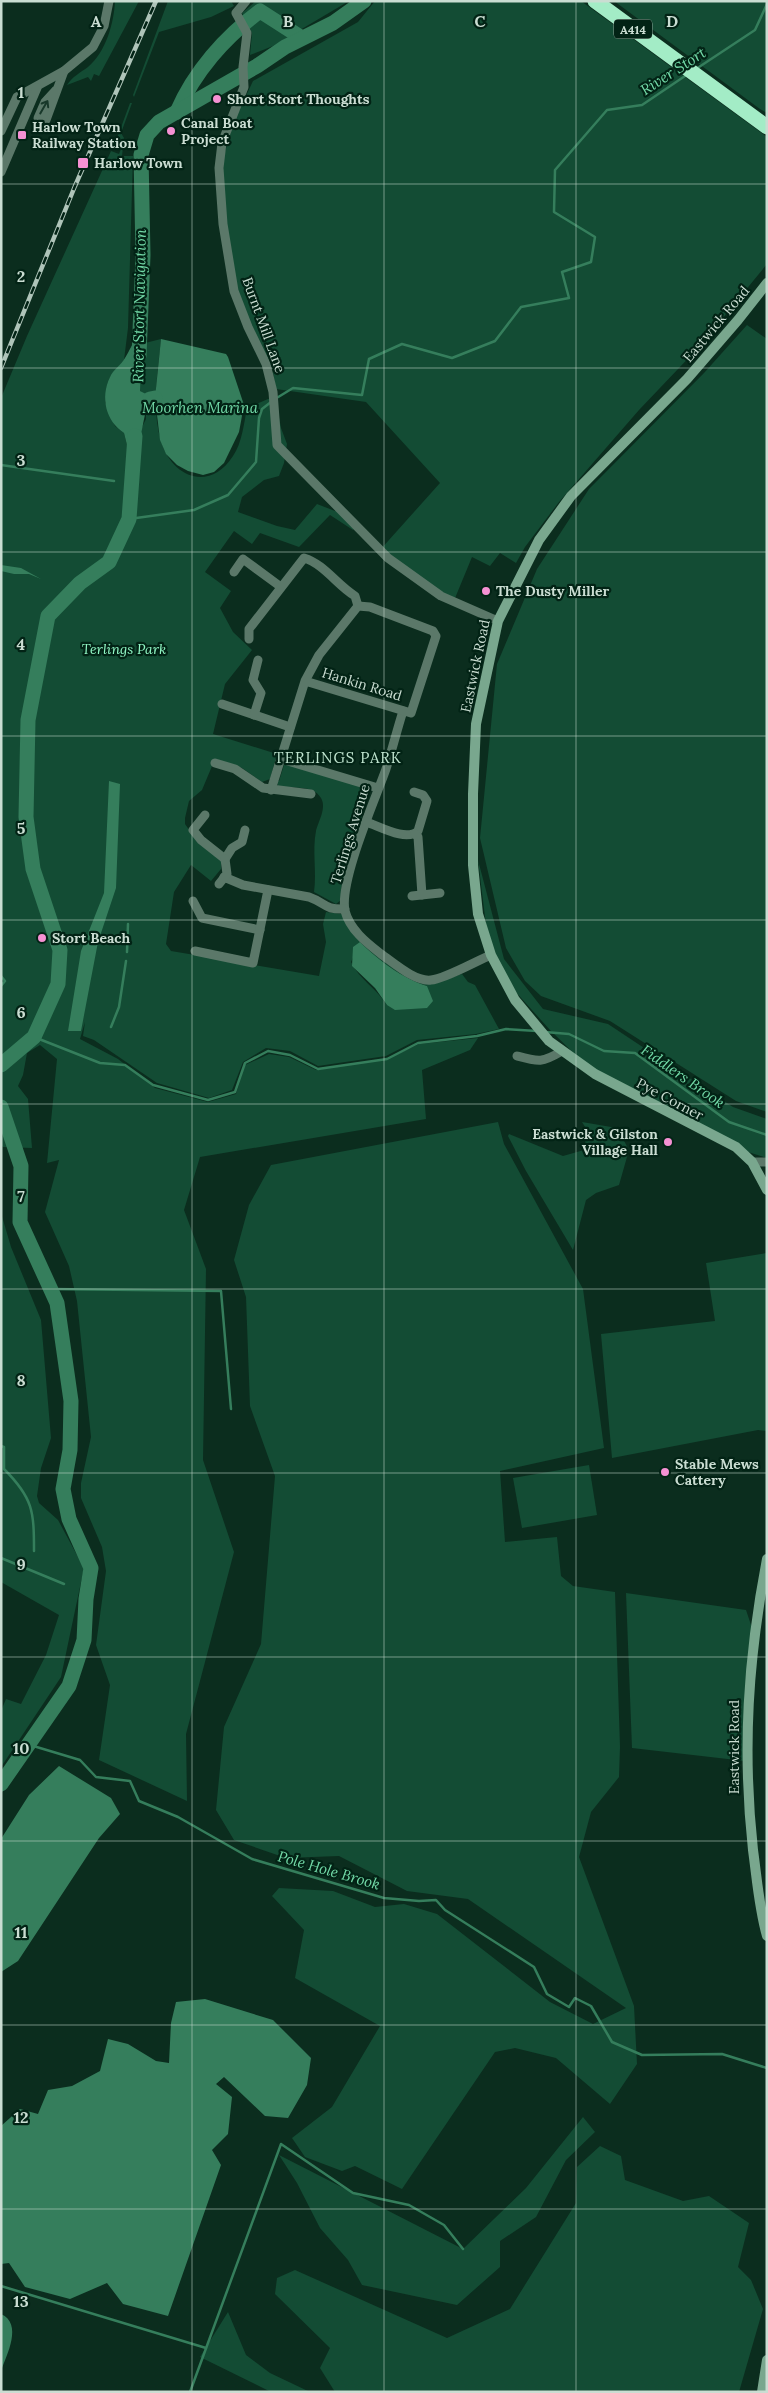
<svg xmlns="http://www.w3.org/2000/svg" width="768" height="2393" font-family="Lora,serif">
	<style>
		.green { fill: #134c34; fill-rule: evenodd }
		.water { fill: #357e5c }
		.lines { fill: none; stroke-linecap: round; stroke-linejoin: round }
		.stream { stroke: #357e5c; stroke-width: 2.5 }
		.river { stroke: #357e5c; stroke-width: 15 }
		.street { stroke: #5b7869; stroke-width: 9 }
		.secondary { stroke: #79a78e; stroke-width: 10 }
		.highway { stroke: #a3ecc6; stroke-width: 15 }
		.rail-casing { stroke: #afc4b9; stroke-width: 4.5 }
		.rail { stroke: #022315; stroke-width: 2.5; stroke-dasharray: 8; stroke-linecap: butt }
		.oneway { stroke: #18382a }
		.grid { fill: none; stroke: #caddd2; stroke-width: 1; stroke-opacity: 0.55 }
		.poi-dot { fill: #f591d3; stroke: #022315; stroke-width: 2 }
		.labels { text-anchor: middle; dominant-baseline: central; stroke-width: 4.5; stroke-linejoin: round; paint-order: stroke }
		.shield { fill: #022315; stroke: #8ea599; stroke-width: 1 }
		.shield-label { font-size: 12px; font-weight: bold; fill: #caddd2 }
		.poi-label { font-size: 14px; font-weight: bold; fill: #caddd2; stroke: #022315; text-anchor: start }
		.street-label { font-size: 14px; fill: #caddd2; stroke: #022315 }
		.park-label { font-size: 14px; font-style: italic; fill: #91f7c5; stroke: #022315 }
		.water-label { font-size: 15px; font-style: italic; fill: #72d9a7; stroke: #022315 }
		.neighbourhood-label { font-size: 15px; letter-spacing: 1px; fill: #bfe4cf; stroke: #022315 }
		.grid-label { font-size: 16px; text-anchor: middle; font-weight: bold; fill: #caddd2; stroke: #022315; stroke-width: 4.5; stroke-linejoin: round; paint-order: stroke }
	</style>
	<rect width="100%" height="100%" fill="#0b2d1e"/>
	<g class="green">
		<path d="M115,1H139L99,76L94,74L91,81L88,77L67,85C72,77 81,72 88,67C106,52 114,23 115,1Z"/>
		<polygon points="168,1 231,1 234,6 211,17 159,32 134,97 133,95"/>
		<polygon points="256,1 349,1 273,46 250,55 252,33 242,13"/>
		<polygon points="375,1 581,1 767,137 767,264 698,348 639,410 559,502 525,547 516,563 500,553 490,566 472,557 453,603 380,550 440,483 366,402 276,389 272,367 242,311 232,271 222,184 224,155 234,121 253,81 358,22"/>
		<polygon points="614,1 767,1 767,113 760,109"/>
		<path d="M130,103H132L121,133L124,138L122,156H133L128,328L124,360L110,377L105,402L115,426L124,433L129,453L146,419V408L150,399L140,391L141,344L161,339C158,372 151,408 161,441C172,478 210,492 233,456C242,443 244,423 247,408L275,396L281,428L287,444L284,463L279,476L264,480L242,497L238,512L277,526L295,530L317,504L335,511L340,506L357,525L353,530L330,515L299,547L260,533L252,544L234,531L205,572L231,591L220,608L233,632L252,650L225,684L213,734L277,754L270,779L262,782L242,768L215,759L202,790L189,801L185,818V824L192,834L221,859V869L211,881L191,865L174,892L166,944L171,951L319,976L326,942L323,924L326,912L342,914L351,927L420,981L432,984L462,974L468,982L475,985L499,1029L476,1034L417,1040L386,1056L318,1066L290,1051L266,1048L243,1062L232,1090L209,1098L157,1083L94,1040L83,1036L85,1022L80,1039L118,1059L155,1088L208,1102L236,1094L245,1065L269,1054L289,1057L316,1070L387,1059L419,1044L478,1038L470,1050L422,1070L426,1119L200,1157L184,1210L206,1269L203,1460L234,1552L186,1734L187,1801L99,1760L110,1685L96,1645L106,1571L102,1547L81,1498V1483L91,1437L77,1301L69,1266L45,1212L59,1160L47,1163L57,1059L40,1045L27,1053L23,1075L18,1086L28,1099L32,1148L3,1147L1,1145V398L27,336L111,151L119,154L123,144L116,141ZM360,942C377,959 403,979 427,986L387,1005C377,989 359,979 351,962Z"/>
		<polygon points="747,325 767,339 767,1112 736,1101 610,1021 541,996 525,981 506,948 480,838 497,664 537,569 589,489 704,373"/>
		<path d="M285,762L370,789L342,882L341,900L336,904L314,892C317,872 312,851 316,831C318,822 327,808 321,798C312,783 292,790 278,786L277,781H279Z"/>
		<polygon points="478,860 504,959 543,1009 608,1024 733,1107 767,1119 767,1158 748,1152 595,1074 550,1030 513,989 488,941"/>
		<polygon points="498,1122 504,1144 583,1289 604,1448 500,1471 505,1542 557,1537 561,1576 573,1586 615,1592 620,1747 619,1777 591,1812 579,1857 634,2006 637,2064 610,2104 556,2058 515,2048 495,2052 402,2189 355,2166 342,2171 305,2157 292,2138 332,2107 380,2026 295,1978 304,1930 272,1896 279,1888 333,1891 375,1907 404,1904 437,1914 550,2002 593,2024 626,2008 468,1899 407,1891 339,1856 286,1858 234,1840 216,1810 224,1727 261,1644 275,1476 250,1406 246,1297 234,1260 249,1205 271,1165"/>
		<polygon points="582,1122 617,1128 629,1150 619,1185 596,1193 586,1200 573,1250 526,1171 508,1136 509,1134 563,1156 584,1150 587,1130"/>
		<polygon points="1,1213 11,1247 41,1320 51,1438 41,1468 37,1496 39,1503 58,1520 84,1568 61,1677 1,1767 1,1711 6,1699 21,1704 46,1655 59,1615 1,1582"/>
		<polygon points="767,1253 767,1431 758,1430 612,1458 601,1334 715,1321 706,1263"/>
		<polygon points="589,1465 597,1515 522,1528 513,1478"/>
		<polygon points="626,1593 746,1610 754,1634 745,1761 632,1748"/>
		<polygon points="583,2117 595,2132 566,2160 536,2217 500,2241 500,2267 457,2305 362,2285 348,2260 320,2228 297,2183 279,2155 463,2249 526,2188"/>
		<polygon points="600,2146 621,2156 625,2180 683,2201 709,2196 749,2223 738,2267 751,2280 763,2309 739,2392 335,2392 320,2368 330,2348 275,2294 277,2278 295,2270 447,2338 510,2309 576,2203 577,2167"/>
		<polygon points="228,2312 246,2355 270,2373 310,2392 271,2392 200,2357"/>
	</g>
	<g class="water">
		<path d="M140,335L142,349L140,391L146,394L150,399C142,417 143,438 134,456L129,453L124,433C106,421 100,398 110,377C113,370 121,365 125,358C130,350 133,341 140,335Z"/>
		<polygon points="161,339 226,354 228,357 244,405 239,432 224,463 214,472 203,475 188,471 177,465 166,454 160,440 155,398"/>
		<polygon points="1,565 21,568 41,579 29,574 14,574 1,571"/>
		<polygon points="109,781 120,784 116,888 98,942 81,1031 68,1031 81,951 104,893"/>
		<path d="M360,942C377,959 403,979 427,986L433,1001L427,1008L395,1010L387,1005L375,988L352,966L353,947Z"/>
		<polygon points="59,1766 111,1798 120,1814 99,1838 18,1961 1,1972 1,1839 29,1795"/>
		<polygon points="205,1999 273,2020 311,2058 307,2085 288,2118 265,2116 224,2077 216,2084 232,2097 228,2134 212,2150 221,2165 168,2316 123,2304 107,2283 70,2299 25,2287 9,2263 1,2264 1,2126 20,2109 38,2114 48,2090 72,2086 100,2071 108,2039 128,2044 156,2061 169,2063 171,2023 176,2002"/>
		<path d="M1,2314C23,2324 7,2354 1,2371Z"/>
	</g>
	<g class="lines">
		<g class="stream">
			<polyline points="696,69 755,30 767,4"/>
			<polyline points="275,399 293,388 362,395 369,359 402,344 452,358 495,341 521,307 569,298 562,272 591,262 595,237 554,212 555,170 607,110 642,105 688,74"/>
			<polyline points="1,465 114,481"/>
			<polyline points="129,519 194,510 228,495 256,462 259,418 262,409 271,402"/>
			<polyline points="127,952 128,924"/>
			<polyline points="1,976 5,981 1,986"/>
			<polyline points="111,1027 119,1007 126,961"/>
			<polyline points="545,1032 569,1034 604,1051 635,1053 729,1122 767,1135"/>
			<polyline points="34,1037 100,1063 125,1065 153,1085 208,1100 235,1092 245,1063 268,1051 290,1055 318,1069 387,1059 418,1043 477,1036 506,1029 537,1031"/>
			<polyline points="51,1289 221,1291 231,1409"/>
			<path d="M1,1446L4,1447V1469C33,1498 34,1511 34,1551"/>
			<polyline points="1,1558 64,1584"/>
			<polyline points="30,1745 80,1760 96,1777 130,1781 139,1801 178,1817 252,1859 384,1898 419,1901 436,1900 445,1910 534,1967 547,1994 569,2007 575,1998 591,2006 612,2042 642,2055 722,2054 767,2068"/>
			<polyline points="1,2286 206,2348"/>
			<polyline points="190,2392 281,2144 353,2193 409,2205 444,2225 463,2249"/>
		</g>
		<g class="river">
			<path d="M177,112C194,72 225,37 260,11L302,38"/>
			<polyline points="139,356 143,255 141,155 147,135 159,122 257,66 285,47 333,23 364,1"/>
			<polyline points="150,399 155,398"/>
			<polyline points="1,1065 34,1037 58,984 60,950 33,869 26,817 28,720 48,616 80,583 109,562 129,519 135,436"/>
			<polyline points="1,1107 21,1166 20,1222 57,1303 71,1401 70,1450 63,1489 69,1519 91,1568 86,1599 84,1640 69,1686 1,1784"/>
		</g>
		<g class="street">
			<polyline points="246,1 236,13 247,33 243,67 244,87 222,143 219,168 223,224 234,291 248,327 266,364 273,392 277,445 388,558 441,596 498,621"/>
			<polyline points="56,90 45,102 38,118 40,122 46,120 64,71"/>
			<polyline points="1,131 17,97 64,71 93,47 104,26 109,1"/>
			<polyline points="1,172 37,88"/>
			<polyline points="234,572 243,559 281,587"/>
			<path d="M249,639V629L304,558C324,564 337,585 355,596L358,606"/>
			<polyline points="222,704 290,727"/>
			<path d="M403,711C397,730 392,750 386,769C375,800 339,881 345,911C350,930 367,943 381,954C394,963 415,982 431,980C445,979 476,961 491,955"/>
			<polyline points="254,715 261,693 253,680 258,660"/>
			<polyline points="281,759 378,788"/>
			<polyline points="215,763 235,769 263,788 311,794"/>
			<polyline points="271,790 305,681 319,655 358,606 370,607 433,631 436,636 411,713 305,681"/>
			<polyline points="205,815 193,830 201,840 225,859 232,848 242,842 245,830"/>
			<path d="M366,822C379,826 406,842 418,831L427,801L423,795L414,792"/>
			<polyline points="415,834 418,837 422,895"/>
			<path d="M224,877L243,885L309,897C326,903 324,910 345,909"/>
			<polyline points="219,884 227,874 225,859"/>
			<polyline points="412,896 440,893"/>
			<polyline points="193,901 202,918 260,930"/>
			<polyline points="195,951 253,963 268,890"/>
			<path d="M517,1056C539,1062 542,1063 562,1051"/>
			<polyline points="752,1162 767,1162"/>
		</g>
		<g class="secondary">
			<polyline points="767,283 738,320 687,379 571,496 539,540 498,621 476,724 473,794 473,865 478,914 491,955 515,1000 549,1041 595,1074 736,1147 752,1162 767,1190"/>
			<path d="M767,1559C748,1658 742,1749 753,1850C757,1879 759,1908 767,1936"/>
			<polyline points="762,2392 767,2360"/>
		</g>
		<polyline class="highway" points="595,1 767,127"/>
		<defs>
			<polyline id="rail" points="1,368 75,186 156,1"/>
		</defs>
		<use href="#rail" class="rail-casing"/>
		<use href="#rail" class="rail"/>
	</g>
	<defs><path id="oneway-shaft" d="M-6 0H5M1.5-3L5.5 0L1.5 3" fill="none" stroke-width="1.6" stroke-linecap="round" stroke-linejoin="round" transform="scale(1.25)"/></defs>
	<use class="oneway" href="#oneway-shaft" transform="translate(44 107) rotate(-60)"/>
	<path class="grid" d="M192,1V2392M384,1V2392M576,1V2392M1,184H767M1,368H767M1,552H767M1,736H767M1,920H767M1,1104H767M1,1289H767M1,1473H767M1,1657H767M1,1841H767M1,2025H767M1,2209H767"/>
	<g class="poi-dot">
		<circle cx="217" cy="99" r="5"/>
		<circle cx="171" cy="131" r="5"/>
		<rect x="17" y="130" width="10" height="10" rx="2.5"/>
		<rect x="77" y="157" width="12" height="12" rx="2.5"/>
		<circle cx="486" cy="591" r="5"/>
		<circle cx="42" cy="938" r="5"/>
		<circle cx="668" cy="1142" r="5"/>
		<circle cx="665" cy="1472" r="5"/>
	</g>
	<g class="labels">
		<rect class="shield" x="614" y="19.5" width="38" height="19" rx="4"/>
		<g class="shield-label">
			<text x="633" y="29">A414</text>
		</g>
		<g class="poi-label">
			<text x="227" y="99">Short Stort Thoughts</text>
			<text x="181" y="123">Canal Boat<tspan x="181" dy="16">Project</tspan></text>
			<text x="32" y="127">Harlow Town<tspan x="32" dy="16">Railway Station</tspan></text>
			<text x="94" y="163">Harlow Town</text>
			<text x="496" y="591">The Dusty Miller</text>
			<text x="52" y="938">Stort Beach</text>
			<text x="658" y="1134" text-anchor="end">Eastwick &amp; Gilston<tspan x="658" dy="16">Village Hall</tspan></text>
			<text x="675" y="1464">Stable Mews<tspan x="675" dy="16">Cattery</tspan></text>
		</g>
		<g class="street-label">
			<text transform="translate(716 324) rotate(-50)">Eastwick Road</text>
			<text transform="translate(264 325) rotate(70)">Burnt Mill Lane</text>
			<text transform="translate(475 666) rotate(-78)">Eastwick Road</text>
			<text transform="translate(362 684) rotate(17)">Hankin Road</text>
			<text transform="translate(350 834) rotate(-73)">Terlings Avenue</text>
			<text transform="translate(670 1099) rotate(28)">Pye Corner</text>
			<text transform="translate(734 1747) rotate(-90)">Eastwick Road</text>
		</g>
		<g class="park-label">
			<text x="124" y="649">Terlings Park</text>
		</g>
		<g class="water-label">
			<text transform="translate(673 71) rotate(-33)">River Stort</text>
			<text transform="translate(139 306) rotate(-89)">River Stort Navigation</text>
			<text x="200" y="407">Moorhen Marina</text>
			<text transform="translate(683 1076) rotate(35)">Fiddlers Brook</text>
			<text transform="translate(329 1870) rotate(16)">Pole Hole Brook</text>
		</g>
		<g class="neighbourhood-label">
			<text x="338" y="757">TERLINGS PARK</text>
		</g>
	</g>
	<g class="grid-label">
		<text x="96" y="27">A</text>
		<text x="288" y="27">B</text>
		<text x="480" y="27">C</text>
		<text x="672" y="27">D</text>
		<text x="21" y="98">1</text>
		<text x="21" y="282">2</text>
		<text x="21" y="466">3</text>
		<text x="21" y="650">4</text>
		<text x="21" y="834">5</text>
		<text x="21" y="1018">6</text>
		<text x="21" y="1202">7</text>
		<text x="21" y="1386">8</text>
		<text x="21" y="1570">9</text>
		<text x="21" y="1754">10</text>
		<text x="21" y="1938">11</text>
		<text x="21" y="2123">12</text>
		<text x="21" y="2307">13</text>
	</g>
	<rect width="768" height="2393" fill="none" stroke="#caddd2" stroke-width="5"/>
</svg>
